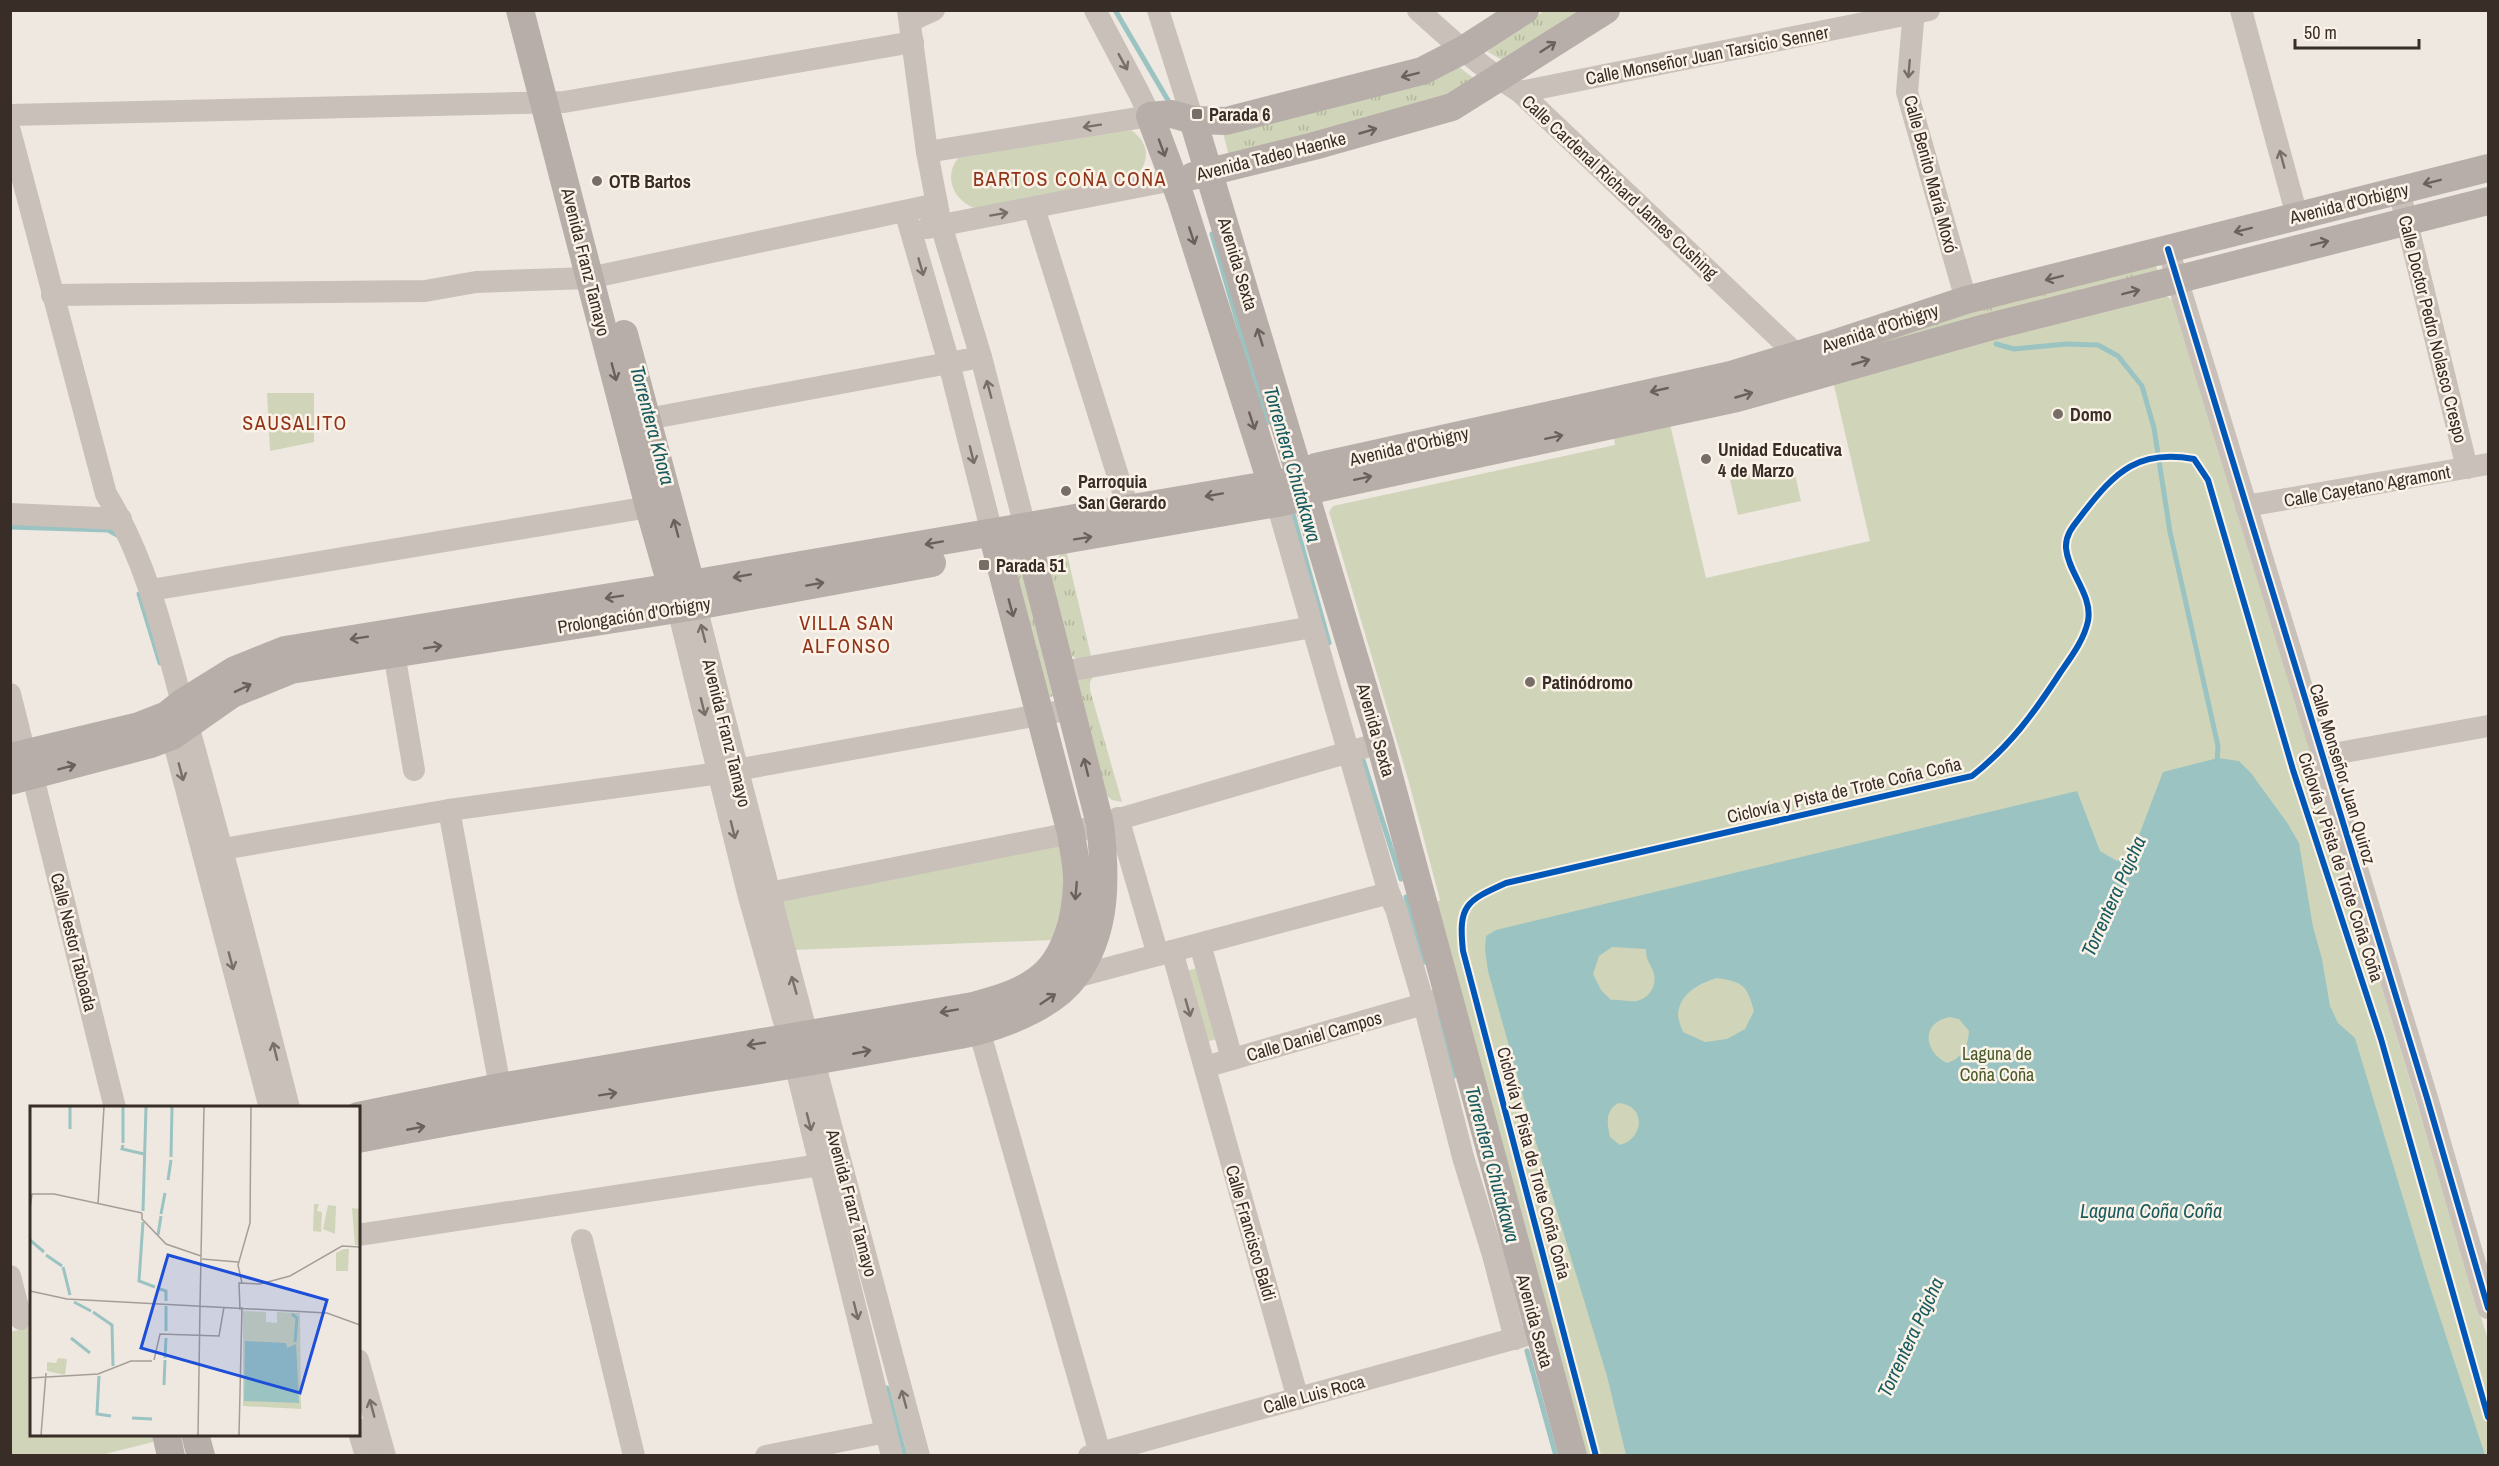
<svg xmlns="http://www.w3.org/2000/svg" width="2499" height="1466" font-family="'Archivo Narrow',sans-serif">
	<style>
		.grass { fill: url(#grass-tufts) }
		.park { fill: #d0d5b9 }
		.water { fill: #9bc3c2; fill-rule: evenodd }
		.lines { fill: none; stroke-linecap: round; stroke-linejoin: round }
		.stream { stroke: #9bc3c2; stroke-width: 5 }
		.minor { stroke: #c8c0b9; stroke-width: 22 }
		.major { stroke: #b7aea9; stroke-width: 28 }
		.cycleway-casing { stroke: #fbf2e8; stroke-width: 10 }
		.cycleway { stroke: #0057b8; stroke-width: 6 }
		.oneway { stroke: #6b615b }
		.oneway2 { stroke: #796f69 }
		.poi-dot { fill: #786e68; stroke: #fbf2e8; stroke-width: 2 }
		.labels { text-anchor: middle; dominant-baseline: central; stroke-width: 5; stroke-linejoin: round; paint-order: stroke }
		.street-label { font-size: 18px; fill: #392d27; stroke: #fbf2e8 }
		.poi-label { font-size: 18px; font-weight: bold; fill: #392d27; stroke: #fbf2e8; text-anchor: start }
		.park-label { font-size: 18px; fill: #485a28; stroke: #fbf2e8 }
		.neighbourhood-label { font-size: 20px; letter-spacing: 1.5px; fill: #913318; stroke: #fbf2e8 }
		.water-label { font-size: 20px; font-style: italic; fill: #185b5f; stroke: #fbf2e8 }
		.inset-river { fill: none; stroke: #9bc3c2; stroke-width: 3 }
		.inset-road { fill: none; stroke: #a69d97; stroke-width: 1.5 }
		.view { fill: #1d4ed8; fill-opacity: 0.15; stroke: #1d4ed8; stroke-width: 3 }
		.inset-edge { fill: none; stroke: #392d27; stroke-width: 3 }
	</style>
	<defs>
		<pattern id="grass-tufts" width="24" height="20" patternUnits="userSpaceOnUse" patternTransform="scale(1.5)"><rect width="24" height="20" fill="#d0d5b9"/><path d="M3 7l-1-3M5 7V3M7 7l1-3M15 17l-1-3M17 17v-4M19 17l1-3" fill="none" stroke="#b3b79f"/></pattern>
	</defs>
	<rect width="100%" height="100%" fill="#eee8e1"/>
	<g class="grass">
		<polygon points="1544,11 1585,11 1506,62 1488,52 1494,42"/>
		<polygon points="1459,67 1476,80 1431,106 1229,156 1222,129"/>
		<polygon points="2155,264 2159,274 1824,361 1976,310"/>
		<path d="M1066,550L1091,656L1078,659L1068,654C1061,625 1035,570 1066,550Z"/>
		<polygon points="1017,564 1022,565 1056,694 1051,697 1045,696 1011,566"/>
		<polygon points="1095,673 1090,682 1090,690 1122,802 1112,800 1107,796 1077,680"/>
	</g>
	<g class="park">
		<path d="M1131,130C1150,143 1151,163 1133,179L974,208C954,200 943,177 958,158Z"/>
		<polygon points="2164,295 2175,301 2488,1340 2488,1455 1583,1455 1437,902 1440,900 1408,779 1329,512 1333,506 1615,445 1614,438 1670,424 1706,578 1870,541 1833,381"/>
		<polygon points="267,393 314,393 314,442 270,451"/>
		<polygon points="1793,465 1801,501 1738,515 1730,480"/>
		<polygon points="1057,843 1065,849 1064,898 1052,940 791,950 781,902 786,895"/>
		<polygon points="1197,968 1217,1039 1206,1042 1186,971"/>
		<polygon points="31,1327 32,1434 154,1435 153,1442 101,1455 11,1455 10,1332"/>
	</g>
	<path class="water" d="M2218,758L2239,761L2251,773L2288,824L2299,843L2313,927L2322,959L2330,1006L2338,1023L2355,1038L2428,1281L2485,1455H1626L1607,1376L1535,1139L1488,971L1485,950L1486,936L1496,930L2077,791L2100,851L2117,861L2133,851L2163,772ZM1612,947L1646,949C1646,960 1649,961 1653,971C1658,984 1650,999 1636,1001C1628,1002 1619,999 1611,1000L1601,990L1593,974L1599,956ZM1717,978C1743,982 1747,985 1754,1011L1745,1029L1727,1039L1705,1042L1683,1032C1681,1027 1678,1019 1678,1014C1680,993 1700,983 1717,978ZM1950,1017L1959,1019L1969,1031C1968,1046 1963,1058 1947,1063C1923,1051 1921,1022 1950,1017ZM1618,1103C1647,1105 1644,1139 1620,1145L1610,1137C1607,1123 1605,1111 1618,1103Z"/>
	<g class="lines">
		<g class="stream">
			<polyline points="1115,10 1169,102"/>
			<polyline points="1212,234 1267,423"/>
			<polyline points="1996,344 2014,349 2066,344 2098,345 2118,356 2142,386 2154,428 2170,532 2218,746 2217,763"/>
			<polyline points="1291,507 1329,643"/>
			<polyline points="10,527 108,530 121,537"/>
			<polyline points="139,594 160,663"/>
			<polyline points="1363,760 1401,879"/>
			<polyline points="1406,897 1425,962"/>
			<polyline points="1438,1011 1454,1076"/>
			<polyline points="1527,1351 1556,1456"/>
			<polyline points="887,1388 905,1456"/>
		</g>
		<g class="minor">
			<polyline points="908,10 927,152 941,225 981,357 1025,527"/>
			<polyline points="1158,10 1193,120"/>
			<path d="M1418,10C1451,40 1483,69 1520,92L1797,355L1801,368"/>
			<polyline points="1914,10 1907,92 1966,300"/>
			<polyline points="2241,10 2297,216"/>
			<polyline points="910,21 934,10"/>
			<polyline points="1520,92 1929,10"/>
			<polyline points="10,115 564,102 913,42"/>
			<path d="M10,131L106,494C150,566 167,649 189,729C224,855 257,981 289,1108"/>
			<polyline points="927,152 1150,116 1139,93 1095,10"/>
			<polyline points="2399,190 2467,468"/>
			<polyline points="1034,208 1133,524"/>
			<polyline points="905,211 949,363 992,533"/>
			<polyline points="927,228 1173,180"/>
			<polyline points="2168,249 2427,1098 2488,1308"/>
			<polyline points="52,295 425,291 476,282 589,278 937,204"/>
			<polyline points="647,419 981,357"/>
			<polyline points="1277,503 1389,893 1396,909 1424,1004 1463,1157 1493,1255 1515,1339"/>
			<polyline points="2246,506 2488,464"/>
			<polyline points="10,514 121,519"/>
			<polyline points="151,590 649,507"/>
			<path d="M696,606C767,890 844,1173 919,1456"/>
			<polyline points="678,609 749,897 789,1039 892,1456"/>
			<polyline points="394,653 414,770"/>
			<polyline points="1062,672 1312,627"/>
			<polyline points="10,694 25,754"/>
			<polyline points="168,720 270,1108"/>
			<polyline points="2322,756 2488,726"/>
			<polyline points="33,777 115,1108"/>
			<polyline points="449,810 500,1087"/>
			<polyline points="1118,818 1158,955"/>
			<polyline points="223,849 449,810 720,773 1072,709"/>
			<polyline points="754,896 1071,833 1380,743"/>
			<polyline points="1200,944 1232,1059"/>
			<polyline points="1172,951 1298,1399"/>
			<polyline points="1075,977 1389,893"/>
			<polyline points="979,1030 1100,1453"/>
			<polyline points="1205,1067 1437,1000"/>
			<polyline points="358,1235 820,1165"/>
			<polyline points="582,1240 634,1456"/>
			<polyline points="10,1276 21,1319"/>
			<polyline points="358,1360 385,1456"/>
			<polyline points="358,1429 366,1456"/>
			<polyline points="766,1456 886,1432"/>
			<polyline points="1089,1456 1527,1335"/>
		</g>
		<g class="major">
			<polyline points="520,10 649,507 677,606"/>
			<polyline points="1193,120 1380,743 1573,1456"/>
			<polyline points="1193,176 1314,146 1452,107 1606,10"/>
			<polyline points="624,334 692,588"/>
			<polyline points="1277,501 1181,199 1150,116 1172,114 1193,120 1226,121 1422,71 1463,50 1525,10"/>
			<polyline points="1022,547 1277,503 1297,499 1306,491 1737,398 1985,328 2488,201"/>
			<polyline points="10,757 139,726 167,715 182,703 235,670 285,650 691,584 1291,481 1316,467 1731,375 1827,346 1966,300 2488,168"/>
			<polyline points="10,781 151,744 172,736 232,694 291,670 696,606 932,563"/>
			<path d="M358,1116L500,1087L973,1006C995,1000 1018,994 1037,980C1066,960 1076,916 1077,884C1078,867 1073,849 1071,833L992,533"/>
			<path d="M358,1139C477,1116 596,1096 715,1077C776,1068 837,1057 898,1046C925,1041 952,1037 978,1031C1011,1022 1055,1004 1075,976C1108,932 1106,876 1100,824L1025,529"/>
			<polyline points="166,1434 171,1456"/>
			<polyline points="195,1434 201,1456"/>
		</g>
		<defs>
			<g id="cycleway">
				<polyline points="2168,249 2427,1098 2488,1308"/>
				<path d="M1596,1456L1463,951C1458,905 1466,901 1506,883L1972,776C2010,746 2034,713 2060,673C2071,657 2084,640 2088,621C2093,595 2068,573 2066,548C2065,533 2076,523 2084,512C2116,471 2139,449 2194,459L2208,480L2293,770L2381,1039L2488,1417"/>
			</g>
		</defs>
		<use href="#cycleway" class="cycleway-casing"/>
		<use href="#cycleway" class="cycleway"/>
	</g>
	<defs><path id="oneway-shaft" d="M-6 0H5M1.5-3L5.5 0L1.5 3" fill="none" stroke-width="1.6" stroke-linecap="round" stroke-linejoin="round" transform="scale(1.5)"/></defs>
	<g class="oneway">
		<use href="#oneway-shaft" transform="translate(1548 47) rotate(-33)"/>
		<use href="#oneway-shaft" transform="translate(1410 75) rotate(166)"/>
		<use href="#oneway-shaft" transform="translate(1368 131) rotate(-16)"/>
		<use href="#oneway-shaft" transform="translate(1162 148) rotate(70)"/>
		<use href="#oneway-shaft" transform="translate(2432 182) rotate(166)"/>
		<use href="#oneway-shaft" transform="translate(2243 230) rotate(166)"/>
		<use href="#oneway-shaft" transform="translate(1192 236) rotate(72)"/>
		<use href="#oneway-shaft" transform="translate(2320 243) rotate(-14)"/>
		<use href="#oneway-shaft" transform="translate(2054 278) rotate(166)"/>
		<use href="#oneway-shaft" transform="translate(2131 292) rotate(-14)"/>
		<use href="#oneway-shaft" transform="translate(1260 337) rotate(-107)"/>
		<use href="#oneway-shaft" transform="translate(1861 362) rotate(-16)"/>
		<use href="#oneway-shaft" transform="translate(614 372) rotate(75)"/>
		<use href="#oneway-shaft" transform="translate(1659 390) rotate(167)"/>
		<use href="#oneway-shaft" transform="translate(1744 395) rotate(-16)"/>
		<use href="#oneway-shaft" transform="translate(1252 421) rotate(72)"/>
		<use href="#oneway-shaft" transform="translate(1554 437) rotate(-12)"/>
		<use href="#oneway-shaft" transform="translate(1363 478) rotate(-12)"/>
		<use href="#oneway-shaft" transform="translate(1214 495) rotate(170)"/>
		<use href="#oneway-shaft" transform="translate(676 528) rotate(-105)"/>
		<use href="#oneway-shaft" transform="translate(1083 538) rotate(-9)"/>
		<use href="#oneway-shaft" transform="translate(934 543) rotate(170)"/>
		<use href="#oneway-shaft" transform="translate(742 576) rotate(170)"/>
		<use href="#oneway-shaft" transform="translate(815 584) rotate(-10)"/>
		<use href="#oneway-shaft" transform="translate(614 597) rotate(171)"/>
		<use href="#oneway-shaft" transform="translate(1011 608) rotate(75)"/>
		<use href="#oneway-shaft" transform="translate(359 638) rotate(171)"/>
		<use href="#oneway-shaft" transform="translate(433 647) rotate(-9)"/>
		<use href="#oneway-shaft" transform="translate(243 688) rotate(-26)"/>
		<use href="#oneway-shaft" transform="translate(67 767) rotate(-15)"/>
		<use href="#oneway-shaft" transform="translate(1086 767) rotate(-104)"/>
		<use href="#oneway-shaft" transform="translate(1076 891) rotate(95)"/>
		<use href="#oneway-shaft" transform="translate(1048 999) rotate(-34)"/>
		<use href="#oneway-shaft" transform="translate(949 1011) rotate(170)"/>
		<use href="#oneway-shaft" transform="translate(756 1044) rotate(171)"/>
		<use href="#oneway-shaft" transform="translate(862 1052) rotate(-11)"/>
		<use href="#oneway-shaft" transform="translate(608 1094) rotate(-9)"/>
		<use href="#oneway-shaft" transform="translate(416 1128) rotate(-11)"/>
	</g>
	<g class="oneway2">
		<use href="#oneway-shaft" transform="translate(1123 62) rotate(61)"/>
		<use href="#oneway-shaft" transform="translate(1909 69) rotate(95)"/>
		<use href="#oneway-shaft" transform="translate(1092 126) rotate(171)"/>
		<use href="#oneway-shaft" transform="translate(2282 159) rotate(-105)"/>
		<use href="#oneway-shaft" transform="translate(999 214) rotate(-10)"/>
		<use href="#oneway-shaft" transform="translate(921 267) rotate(74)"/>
		<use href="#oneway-shaft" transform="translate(989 389) rotate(-105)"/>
		<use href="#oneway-shaft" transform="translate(972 455) rotate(76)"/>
		<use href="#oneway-shaft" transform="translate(703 633) rotate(-104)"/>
		<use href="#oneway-shaft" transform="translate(703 707) rotate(76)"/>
		<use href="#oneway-shaft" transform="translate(181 772) rotate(75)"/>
		<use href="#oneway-shaft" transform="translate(733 830) rotate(76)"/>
		<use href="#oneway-shaft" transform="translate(231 961) rotate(75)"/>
		<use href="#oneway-shaft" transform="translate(794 985) rotate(-106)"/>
		<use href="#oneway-shaft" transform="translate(1188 1008) rotate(74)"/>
		<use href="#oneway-shaft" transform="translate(275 1051) rotate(-104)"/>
		<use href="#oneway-shaft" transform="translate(809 1122) rotate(76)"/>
		<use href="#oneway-shaft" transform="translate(856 1311) rotate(76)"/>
		<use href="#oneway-shaft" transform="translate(904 1399) rotate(-105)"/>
		<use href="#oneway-shaft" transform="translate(372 1408) rotate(-105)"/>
	</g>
	<g class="poi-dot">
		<rect x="1191" y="108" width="12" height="12" rx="3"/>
		<circle cx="597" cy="181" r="6"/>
		<circle cx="2058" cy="414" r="6"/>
		<circle cx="1706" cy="459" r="6"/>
		<circle cx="1066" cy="491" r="6"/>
		<rect x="978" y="559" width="12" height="12" rx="3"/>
		<circle cx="1530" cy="682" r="6"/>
	</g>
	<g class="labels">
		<g class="street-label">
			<text transform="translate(1707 55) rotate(-11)">Calle Monseñor Juan Tarsicio Senner</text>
			<text transform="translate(1271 156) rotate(-14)">Avenida Tadeo Haenke</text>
			<text transform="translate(1931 174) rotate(75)">Calle Benito María Moxó</text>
			<text transform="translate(1620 187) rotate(43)">Calle Cardenal Richard James Cushing</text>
			<text transform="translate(2349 203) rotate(-14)">Avenida d'Orbigny</text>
			<text transform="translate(586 262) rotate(76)">Avenida Franz Tamayo</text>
			<text transform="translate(1238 264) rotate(73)">Avenida Sexta</text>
			<text transform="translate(1880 328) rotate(-18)">Avenida d'Orbigny</text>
			<text transform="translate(2433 329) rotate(76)">Calle Doctor Pedro Nolasco Crespo</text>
			<text transform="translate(1409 446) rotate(-13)">Avenida d'Orbigny</text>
			<text transform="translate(2367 486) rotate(-10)">Calle Cayetano Agramont</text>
			<text transform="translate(634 615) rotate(-9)">Prolongación d'Orbigny</text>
			<text transform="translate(1376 730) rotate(74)">Avenida Sexta</text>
			<text transform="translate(727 733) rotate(76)">Avenida Franz Tamayo</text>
			<text transform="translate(2343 774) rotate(73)">Calle Monseñor Juan Quiroz</text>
			<text transform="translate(1844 790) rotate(-13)">Ciclovía y Pista de Trote Coña Coña</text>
			<text transform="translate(2341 867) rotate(72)">Ciclovía y Pista de Trote Coña Coña</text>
			<text transform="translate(74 942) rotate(76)">Calle Nestor Taboada</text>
			<text transform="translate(1314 1036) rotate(-16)">Calle Daniel Campos</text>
			<text transform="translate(1534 1163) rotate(75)">Ciclovía y Pista de Trote Coña Coña</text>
			<text transform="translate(852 1203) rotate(75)">Avenida Franz Tamayo</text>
			<text transform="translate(1251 1233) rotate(74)">Calle Francisco Baldi</text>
			<text transform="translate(1535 1321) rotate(75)">Avenida Sexta</text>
			<text transform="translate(1314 1394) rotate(-15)">Calle Luis Roca</text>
		</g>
		<g class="poi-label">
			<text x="1209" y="114">Parada 6</text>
			<text x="609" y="181">OTB Bartos</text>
			<text x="2070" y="414">Domo</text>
			<text x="1718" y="449">Unidad Educativa<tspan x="1718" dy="21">4 de Marzo</tspan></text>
			<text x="1078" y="481">Parroquia<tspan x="1078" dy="21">San Gerardo</tspan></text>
			<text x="996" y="565">Parada 51</text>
			<text x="1542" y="682">Patinódromo</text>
		</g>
		<g class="park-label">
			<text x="1997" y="1053">Laguna de<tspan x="1997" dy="21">Coña Coña</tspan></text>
		</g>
		<g class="neighbourhood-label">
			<text x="1070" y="178">BARTOS COÑA COÑA</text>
			<text x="295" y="422">SAUSALITO</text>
			<text x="847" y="622">VILLA SAN<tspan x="847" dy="23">ALFONSO</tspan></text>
		</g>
		<g class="water-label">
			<text transform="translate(653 425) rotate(75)">Torrentera Khora</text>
			<text transform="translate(1293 464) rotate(74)">Torrentera Chutakawa</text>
			<text transform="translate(2113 896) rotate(-66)">Torrentera Pajcha</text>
			<text transform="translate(1493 1164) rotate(75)">Torrentera Chutakawa</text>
			<text x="2151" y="1210">Laguna Coña Coña</text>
			<text transform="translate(1910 1337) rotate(-65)">Torrentera Pajcha</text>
		</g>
	</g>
	<g transform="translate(30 1106)">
		<rect width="330" height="330" fill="#eee8e1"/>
		<path d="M284,98H289L287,105L292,106L291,126L283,125ZM298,99L306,100L305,128L293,123ZM322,102L330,103V139H325Z" fill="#d0d5b9"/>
		<path d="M314,143H319L318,165H306V147ZM213,205L236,206V216L247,217V206L270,207L271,303L213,300ZM28,252L37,253L35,269L17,265V256L26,257Z" fill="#d0d5b9"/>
		<path d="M215,235L256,237L257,242L266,238L269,297L214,295Z" fill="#9bc3c2"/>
		<path class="inset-river" d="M93,1V37M40,23V1M93,39L92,43L114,48M141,51L142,1M138,74L141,54M113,105L116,1M131,108L135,87M113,116L109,175L125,181M128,129L131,110M0,134L14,146M16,149L32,160M33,161L40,189M127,182L136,185V195M44,196L61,205M63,206L82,219L83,260M262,208L267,212L265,236M136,225V200M41,232L60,247M135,252L136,232M69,270L67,308L81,310M134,279L135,254M102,312L122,313"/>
		<path class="inset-road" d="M68,98L74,1M0,103L2,88H24L112,107M112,107V113L136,138L171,150M172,153L208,156M212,177L208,159L220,117L221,1M0,185L37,193L297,207L330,219M170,200L174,1M210,204L209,177L230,178L260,170L312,140L330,141M124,254L130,228L189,230L194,201M0,272L68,268L101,255H122M11,329L16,267M168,329L170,201M209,329L212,201"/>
		<path class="view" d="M138,149L297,194L270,287L111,242Z"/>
		<rect width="330" height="330" class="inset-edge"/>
	</g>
	<rect width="2499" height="1466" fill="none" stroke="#392d27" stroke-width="24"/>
	<path d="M2295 39v9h124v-9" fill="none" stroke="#392d27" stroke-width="3"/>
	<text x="2304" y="39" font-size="18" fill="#392d27" stroke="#fbf2e8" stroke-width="4.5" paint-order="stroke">50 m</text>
</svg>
